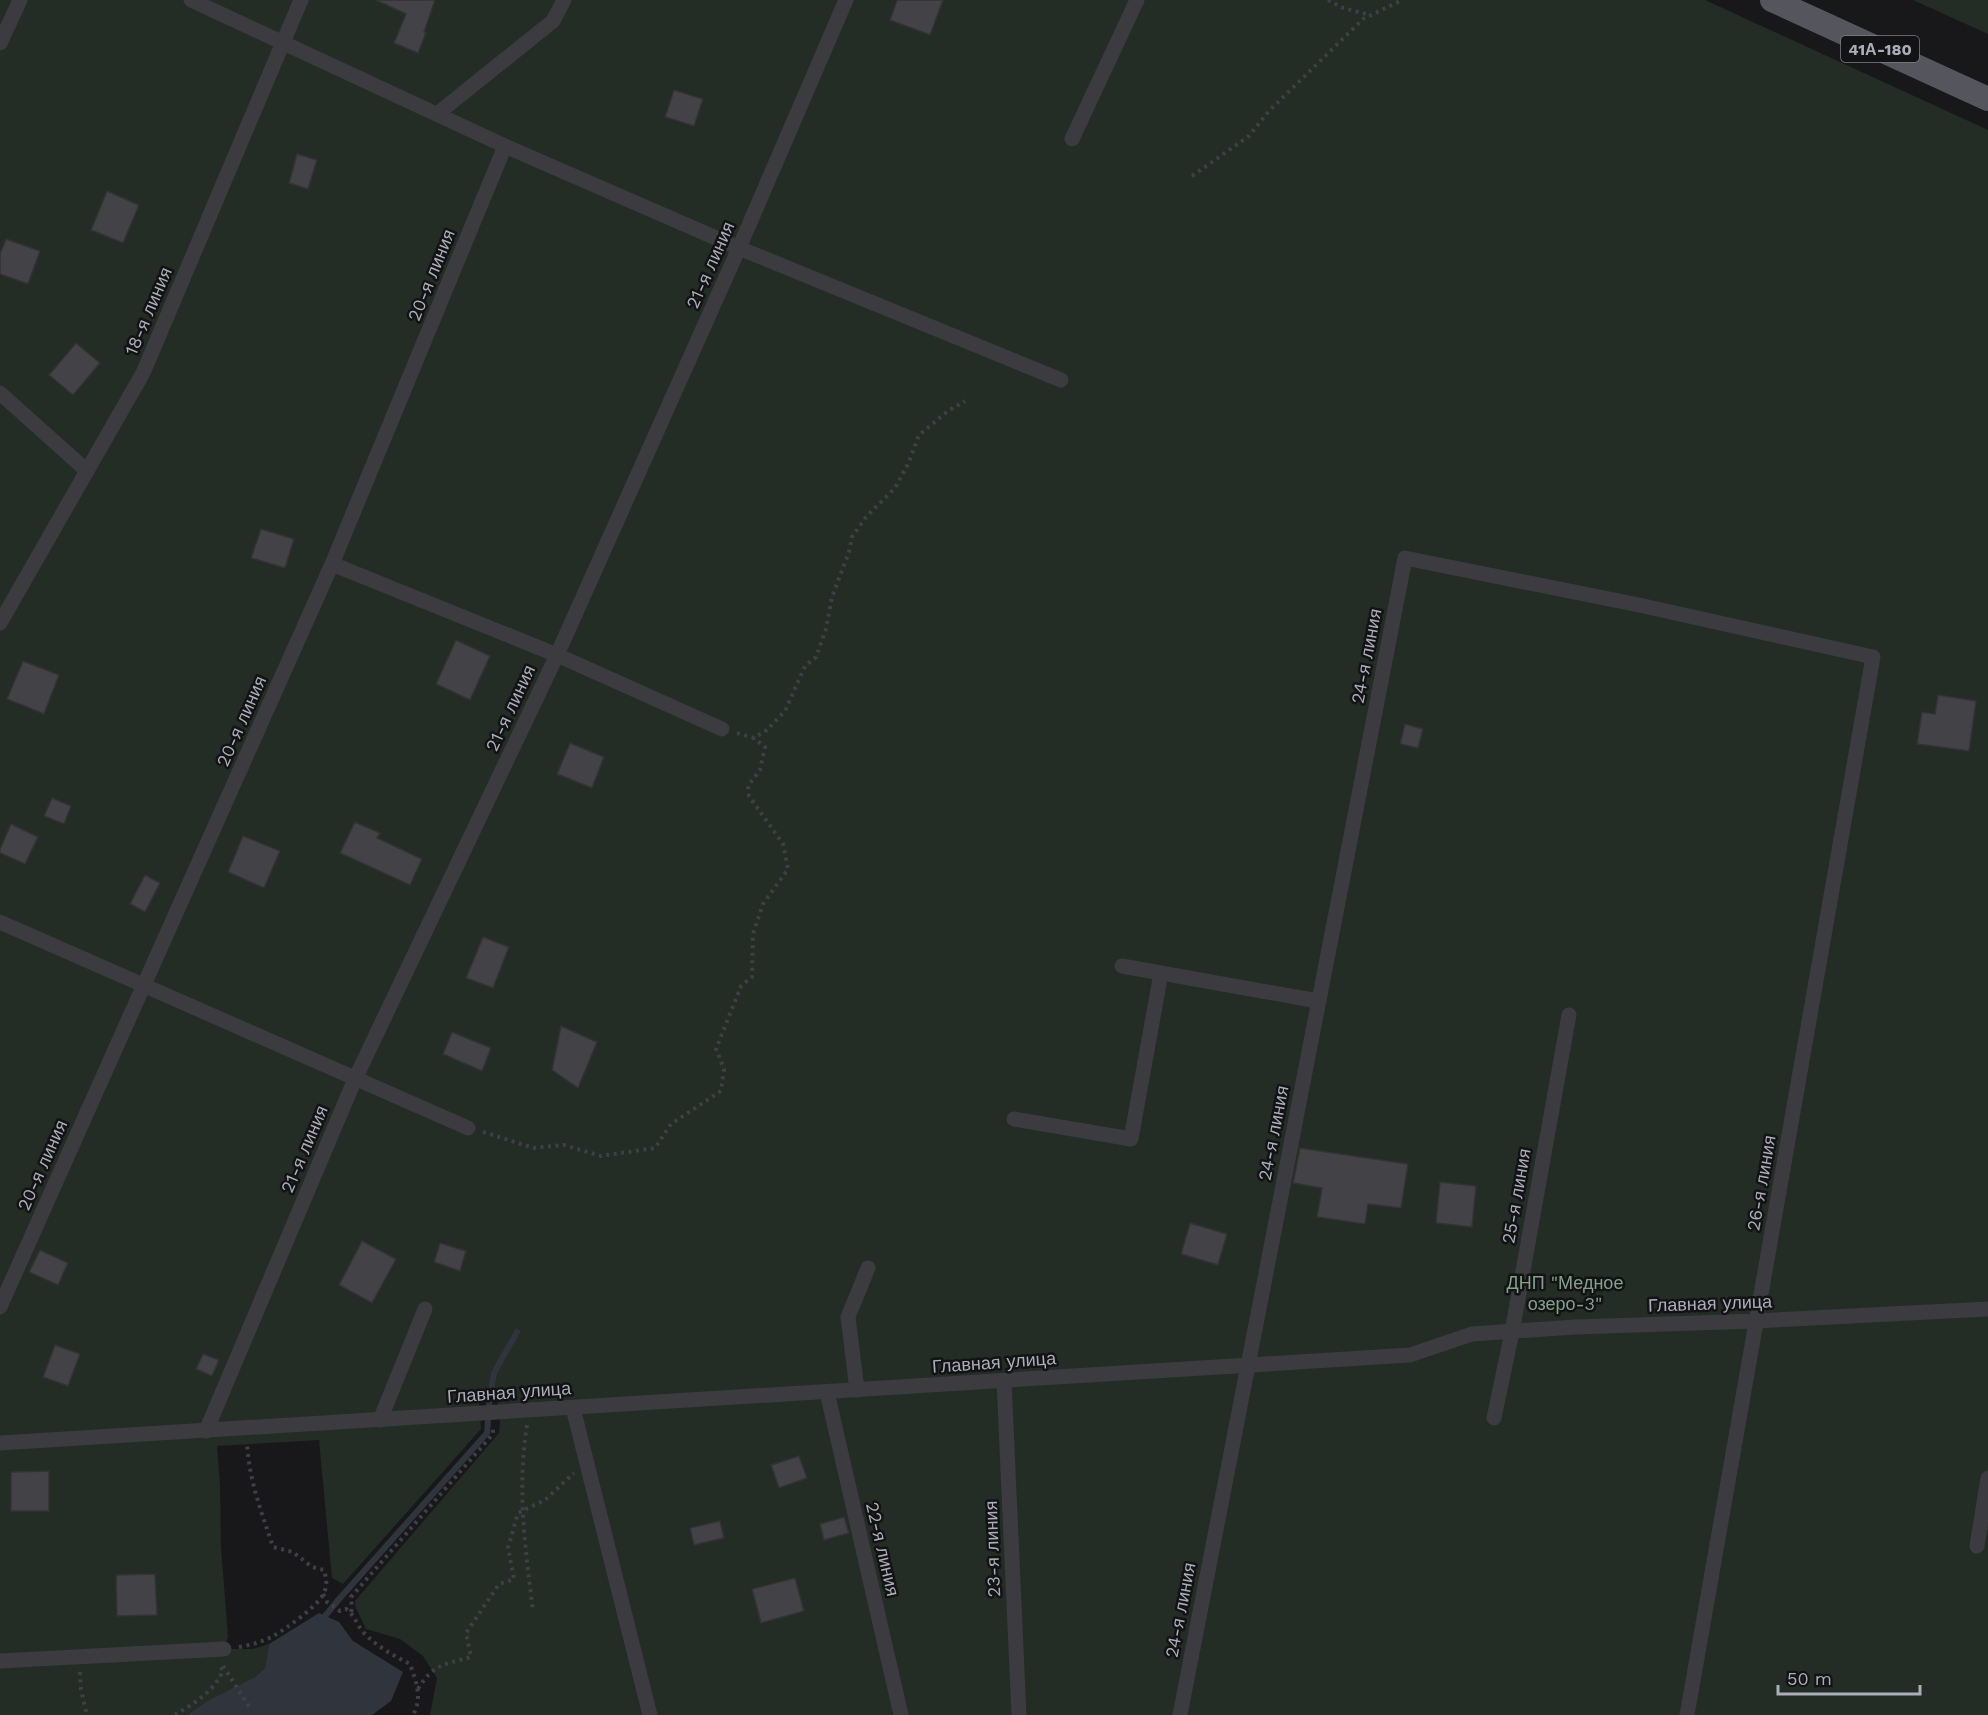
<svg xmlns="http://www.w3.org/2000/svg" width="1988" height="1715" font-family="'Work Sans',sans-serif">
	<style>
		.green { fill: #242c26 }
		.water { fill: #2f343d }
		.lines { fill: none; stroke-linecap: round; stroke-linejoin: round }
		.stream { stroke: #2f343d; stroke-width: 6 }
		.building { fill: #424247; stroke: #333235; stroke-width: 1.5 }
		.path { stroke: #3f4045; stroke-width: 4; stroke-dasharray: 3 4.5; stroke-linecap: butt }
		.minor { stroke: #3b3b40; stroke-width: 15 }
		.primary { stroke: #55565d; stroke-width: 24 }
		.labels { text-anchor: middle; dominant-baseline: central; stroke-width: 5; stroke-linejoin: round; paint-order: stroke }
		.shield { fill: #131315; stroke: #7d7f87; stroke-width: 1.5 }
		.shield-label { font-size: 16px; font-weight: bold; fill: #abadb8 }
		.street-label { font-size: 18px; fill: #abadb8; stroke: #131315 }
		.park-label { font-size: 18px; fill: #84a18b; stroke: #131315 }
	</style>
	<rect width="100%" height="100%" fill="#18181a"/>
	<g class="green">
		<polygon points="0,0 1705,0 1988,130 1988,1715 430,1715 437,1678 423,1656 400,1639 366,1629 356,1608 355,1601 499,1433 500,1423 497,1399 479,1400 481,1429 343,1584 332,1578 319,1440 217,1446 220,1485 221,1547 228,1637 224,1649 253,1649 269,1644 265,1668 255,1677 207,1701 187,1715 0,1715"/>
		<polygon points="1913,0 1988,0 1988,34"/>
	</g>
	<polygon class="water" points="319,1613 339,1622 353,1641 403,1672 391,1701 372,1715 187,1715 207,1701 255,1677 265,1668 269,1644"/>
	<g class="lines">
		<g class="stream">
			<polyline points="489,1404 494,1373 517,1332"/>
			<polyline points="324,1622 325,1616 340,1598 487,1433 488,1420"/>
		</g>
	</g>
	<g class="building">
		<polygon points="376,0 435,0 424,32 426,33 418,53 394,43 406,14"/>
		<polygon points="897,0 943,0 930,35 890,20"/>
		<polygon points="674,90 703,99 694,126 665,117"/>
		<polygon points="297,154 317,160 308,189 289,183"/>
		<polygon points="107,191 139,205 123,243 91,230"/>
		<polygon points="6,239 40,251 28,284 0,274 0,254"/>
		<polygon points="76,343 100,363 73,395 49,375"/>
		<polygon points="261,529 294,539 285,568 251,558"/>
		<polygon points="456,640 490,656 470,700 436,684"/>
		<polygon points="23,661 59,675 44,714 7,699"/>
		<polygon points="1938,695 1976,701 1969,751 1917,744 1922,712 1935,714"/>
		<polygon points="1405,724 1423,729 1418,748 1400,744"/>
		<polygon points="570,743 604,757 592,788 557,774"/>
		<polygon points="52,798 71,806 64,824 44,816"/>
		<polygon points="355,822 380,833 377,838 422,859 410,885 340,853"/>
		<polygon points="11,824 38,837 25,864 0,853 0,849"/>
		<polygon points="243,836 280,851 264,888 228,872"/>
		<polygon points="145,875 160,883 145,912 130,904"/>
		<polygon points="483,937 509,947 493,988 466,978"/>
		<polygon points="561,1026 597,1042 578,1088 552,1070"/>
		<polygon points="452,1032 491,1048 482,1071 443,1054"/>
		<polygon points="1300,1148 1408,1164 1401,1208 1368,1204 1365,1224 1317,1217 1322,1188 1293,1183"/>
		<polygon points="1440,1182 1476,1186 1472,1227 1436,1223"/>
		<polygon points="1190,1223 1227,1234 1218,1265 1181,1254"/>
		<polygon points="362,1241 396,1259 372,1303 339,1285"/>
		<polygon points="440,1243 466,1251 460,1271 434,1262"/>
		<polygon points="40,1250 68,1263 58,1285 29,1272"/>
		<polygon points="55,1345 80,1354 68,1386 43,1377"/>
		<polygon points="203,1354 219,1360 212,1376 196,1369"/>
		<polygon points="799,1456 807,1478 779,1488 771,1465"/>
		<polygon points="49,1471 49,1511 11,1511 11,1472"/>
		<polygon points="844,1517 849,1533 824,1540 820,1524"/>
		<polygon points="720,1521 724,1538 694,1545 690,1528"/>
		<polygon points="155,1574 157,1615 117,1616 116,1575"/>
		<polygon points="795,1578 804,1611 761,1623 752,1589"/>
	</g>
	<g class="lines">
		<g class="path">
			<polyline points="1328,0 1343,8 1370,15"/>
			<polyline points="1192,176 1249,136 1269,111 1363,19 1402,0"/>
			<polyline points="737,733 754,738 767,730 785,711 805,666 816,657 826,629 832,597 849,552 852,537 866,517 895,488 908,464 919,435 948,411 965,401"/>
			<polyline points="483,1132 534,1148 564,1145 601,1156 655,1148 671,1124 721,1091 724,1069 716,1049 741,986 752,977 753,934 763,904 788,869 783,844 749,796 748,786 760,770 765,747 754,738"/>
			<path d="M527,1425C517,1489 525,1547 533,1611"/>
			<path d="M323,1594L327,1602L340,1611L346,1609C356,1616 357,1627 366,1635C378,1647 394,1656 410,1664C416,1682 423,1697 413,1715"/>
			<polyline points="351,1612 352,1608 351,1597 493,1434 493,1428"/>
			<path d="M239,1647C252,1645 264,1641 275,1635C287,1628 318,1606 324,1593C328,1584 326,1578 324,1570L312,1567L293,1552L273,1547C261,1510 249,1481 247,1442"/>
			<polyline points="223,1666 250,1708"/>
			<polyline points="80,1672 81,1690 87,1715"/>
			<path d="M418,1689C434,1663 444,1665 471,1657L466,1633L499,1584L514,1579L508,1548L518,1513L545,1500L574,1473"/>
			<path d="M175,1715C193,1704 215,1691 223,1670L218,1664"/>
		</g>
		<g class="minor">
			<polyline points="191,0 505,146 739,248 1061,380"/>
			<polyline points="0,43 20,0"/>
			<polyline points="437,114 553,21 564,0"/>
			<polyline points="1072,139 1137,0"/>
			<polyline points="0,393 87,471"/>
			<polyline points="332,564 557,655 722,729"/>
			<polyline points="0,623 143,373 301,0"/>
			<polyline points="0,922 468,1128"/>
			<polyline points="1122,966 1318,1001"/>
			<polyline points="1014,1119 1131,1139 1161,973"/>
			<polyline points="0,1307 332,564 505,146"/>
			<polyline points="1004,1381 1019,1715"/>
			<polyline points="857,1390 848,1317 868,1268"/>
			<polyline points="827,1392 901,1715"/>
			<polyline points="573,1408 650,1715"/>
			<polyline points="1494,1418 1512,1332 1569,1015"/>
			<polyline points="380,1420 425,1309"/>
			<polyline points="206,1431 355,1079 557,655 739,248 846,0"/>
			<polyline points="0,1443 1410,1355 1472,1334 1575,1327 1756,1321 1988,1309"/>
			<polyline points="1977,1546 1988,1478"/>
			<polyline points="0,1661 224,1649"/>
			<polyline points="1180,1715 1405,558 1639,605 1873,657 1687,1715"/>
		</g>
		<polyline class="primary" points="1772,0 1988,99"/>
	</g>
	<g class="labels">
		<rect class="shield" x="1841" y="36" width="78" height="26" rx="4.5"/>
		<g class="shield-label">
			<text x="1880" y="49">41А-180</text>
		</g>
		<g class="street-label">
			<text transform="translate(710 265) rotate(-66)">21-я линия</text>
			<text transform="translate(431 275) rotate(-68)">20-я линия</text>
			<text transform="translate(148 311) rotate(-67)">18-я линия</text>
			<text transform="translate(1366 656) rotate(-79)">24-я линия</text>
			<text transform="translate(510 708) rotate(-65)">21-я линия</text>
			<text transform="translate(241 721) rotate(-66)">20-я линия</text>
			<text transform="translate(1273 1133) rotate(-79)">24-я линия</text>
			<text transform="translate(304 1149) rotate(-67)">21-я линия</text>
			<text transform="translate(42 1165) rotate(-66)">20-я линия</text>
			<text transform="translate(1761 1183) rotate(-80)">26-я линия</text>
			<text transform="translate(1516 1196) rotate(-80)">25-я линия</text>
			<text transform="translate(1710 1303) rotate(-2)">Главная улица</text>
			<text transform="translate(994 1362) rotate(-4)">Главная улица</text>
			<text transform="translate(509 1392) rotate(-4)">Главная улица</text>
			<text transform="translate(883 1549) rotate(77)">22-я линия</text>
			<text transform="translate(992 1549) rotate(-92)">23-я линия</text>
			<text transform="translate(1180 1610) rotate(-79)">24-я линия</text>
		</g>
		<g class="park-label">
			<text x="1565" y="1282">ДНП "Медное<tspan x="1565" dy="21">озеро-3"</tspan></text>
		</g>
	</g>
	<path d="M1778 1685v9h142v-9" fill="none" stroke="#abadb8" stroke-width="3"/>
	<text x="1787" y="1685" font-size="18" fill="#abadb8" stroke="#131315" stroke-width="4.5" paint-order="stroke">50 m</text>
</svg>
